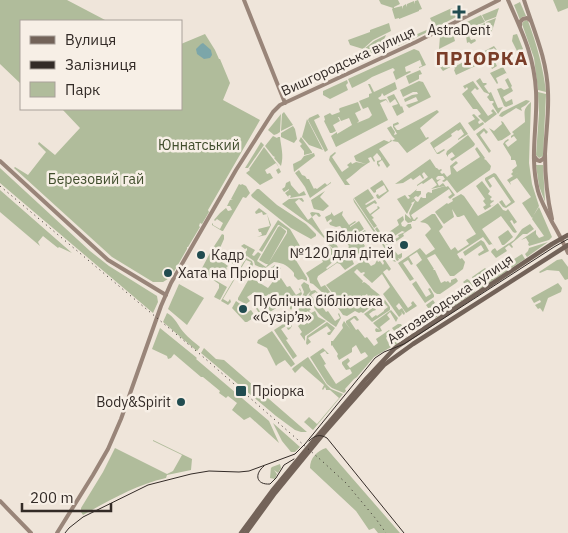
<svg xmlns="http://www.w3.org/2000/svg" width="568" height="533" font-family="'IBM Plex Sans',sans-serif">
	<style>
		.green { fill: #b0bc9b }
		.water { fill: #7ca6a9 }
		.lines { fill: none; stroke-linecap: round; stroke-linejoin: round }
		.secondary { stroke: #998579; stroke-width: 4 }
		.primary { stroke: #736359; stroke-width: 4.5 }
		.tram { stroke: #332b27; stroke-width: 1 }
		.rail { stroke: #332b27; stroke-width: 1; stroke-dasharray: 1 4; stroke-linecap: butt }
		.poi-dot { fill: #214c50; stroke: #f7efe6; stroke-width: 2 }
		.labels { text-anchor: middle; dominant-baseline: central; stroke-width: 5; stroke-linejoin: round; paint-order: stroke }
		.poi-label { font-size: 14px; fill: #332b27; stroke: #f7efe6; text-anchor: start }
		.street-label { font-size: 14px; fill: #332b27; stroke: #f7efe6 }
		.park-label { font-size: 14px; fill: #414e2d; stroke: #f7efe6 }
		.district-label { font-size: 19px; font-weight: bold; letter-spacing: 1px; fill: #7a3d28; stroke: #f7efe6 }
	</style>
	<rect width="100%" height="100%" fill="#efe5da"/>
	<g class="green">
		<polygon points="0,0 67,0 107,21 21,21 21,84 0,64"/>
		<polygon points="379,0 398,0 400,4 394,7 394,8 402,6 403,9 403,6 406,4 407,7 407,4 414,1 415,4 415,1 418,0 422,9 419,10 419,11 399,19 399,18 395,19 392,9 393,8 381,4"/>
		<polygon points="553,0 568,0 568,8 558,12"/>
		<polygon points="520,2 526,16 522,17 520,20 514,5"/>
		<polygon points="452,8 456,17 435,28 430,18"/>
		<polygon points="499,8 496,17 485,21 482,15"/>
		<polygon points="481,15 485,22 467,29 469,23 466,29 457,33 455,28"/>
		<path d="M496,18C493,27 493,33 485,37L484,34L487,32L484,28L472,34L470,32L471,34L469,36L471,40L475,39L476,41L471,44L469,42L467,43L466,36L467,31L468,30L470,32L472,28L485,23L490,32L486,22Z"/>
		<path d="M526,20L528,21C537,45 543,67 546,92L538,90L534,58L522,24L523,22Z"/>
		<polygon points="389,23 391,31 373,40 363,49 350,45 348,40 370,32 370,30"/>
		<polygon points="431,28 432,30 398,46 396,41 413,33 415,35"/>
		<polygon points="452,30 455,41 439,49 440,36"/>
		<polygon points="205,34 215,50 219,59 220,59 230,83 223,100 260,120 208,210 209,212 202,224 200,223 199,226 200,227 188,247 187,247 187,249 171,277 163,282 153,282 112,257 14,168 15,167 28,175 46,152 38,144 39,142 55,155 80,128 62,109 181,109 181,44"/>
		<polygon points="517,34 523,49 519,55 512,41 513,35"/>
		<polygon points="386,35 382,44 370,49 364,49 374,41"/>
		<polygon points="494,46 497,50 496,51 494,48 489,51 497,66 492,69 489,63 484,62 456,75 454,70 455,69 454,67"/>
		<polygon points="375,49 370,58 358,63 357,60 364,51 370,50"/>
		<polygon points="414,49 419,51 426,65 419,68 419,67 422,66 420,60 405,67 406,72 410,71 411,72 396,80 393,72 395,70 393,68 372,77 366,81 352,88 348,79"/>
		<polygon points="450,56 454,65 443,71 439,66 439,63 442,60"/>
		<polygon points="503,67 507,74 506,73 496,78 498,83 497,84 490,73"/>
		<polygon points="420,70 422,74 419,75 419,79 409,84 406,76"/>
		<polygon points="480,78 483,83 486,83 487,84 484,86 489,93 491,92 498,108 503,107 498,114 492,104 494,102 493,101 490,101 487,97 489,95 489,94 484,92 476,81"/>
		<polygon points="508,78 512,86 511,87 513,91 503,97 506,102 512,99 513,104 506,107 504,106 497,89 501,88 504,90 509,88 505,80"/>
		<polygon points="347,80 348,83 346,85 348,90 330,99 323,95 323,91"/>
		<polygon points="419,81 423,82 431,97 409,108 406,105 418,101 416,97 405,102 404,99 412,95 418,94 417,92 413,92 403,97 400,90"/>
		<polygon points="473,81 479,89 477,90 475,88 471,92 488,116 493,113 491,111 493,109 497,114 485,123 478,116 481,114 477,109 473,109 462,94 468,89 467,87 465,89 463,86"/>
		<polygon points="395,82 397,89 384,96 382,93 381,96 378,98 380,100 386,99 389,104 386,100 380,103 388,120 336,147 331,136 337,132 337,134 352,125 349,118 341,121 339,117 338,117 340,121 333,125 336,131 332,133 330,133 324,121 325,120 324,116 330,113 332,115 340,112 339,109 340,108 358,102 361,110 355,113 359,121 357,123 369,118 372,115 368,107 363,109 359,101 369,97 369,94 372,93 368,84 370,84 374,92"/>
		<polygon points="538,92 546,94 543,156 539,158 536,155 539,113"/>
		<polygon points="394,94 401,107 402,106 404,112 397,116 392,106 398,104 395,99 390,103 387,97"/>
		<polygon points="526,100 530,101 526,105 521,108 522,111 516,108 502,117 499,116 500,114 502,112"/>
		<path d="M531,102L529,163L532,184L539,206L533,216L539,207L552,237L549,240L529,246L528,244L529,243L526,238L521,240L536,230V234L539,238L544,236L532,219L533,217L532,218L522,203L531,197L517,178L510,182L511,185L507,180L524,169L513,176L511,174L513,172L512,170L517,166L516,163V162L515,160H511V157L503,144L505,141L508,139L509,140L505,143L508,147L517,140L514,136L511,138V136L514,134L512,132L525,122C525,112 522,110 531,102Z"/>
		<path d="M437,110L439,112L420,128L426,138L428,137L429,138L407,153L398,142L392,141L379,149L390,165L387,168L382,160L378,163L380,165L379,167L377,164V161L381,160V158L377,153L373,157L375,161L374,162L371,157L368,158L370,162C362,166 355,174 346,180L350,185H345L329,160L330,156L335,152L336,153L332,157L342,172L349,167L347,165L351,162L352,164L356,162L366,164L356,161L354,156L384,140L389,142L391,140L390,138L392,141L395,139L392,136L393,135L392,136L387,128L391,126L395,132L394,135L397,134L393,127V124L398,122L399,124L394,126L397,130H399Z"/>
		<polygon points="284,112 293,125 281,131 282,114"/>
		<polygon points="281,114 280,132 277,134 274,135 268,130"/>
		<polygon points="318,114 320,117 314,120 328,150 325,152 308,120 309,118"/>
		<polygon points="474,114 480,120 478,122 479,124 483,122 484,124 474,131 468,123 475,119 472,115"/>
		<polygon points="307,119 323,150 309,145 302,137"/>
		<polygon points="501,121 503,122 511,134 502,140 498,141 489,128 494,131 502,124"/>
		<polygon points="460,122 462,125 453,132 462,125 468,134 458,140 458,139 464,134 461,129 458,131 457,130 451,134 452,136 434,148 437,153 444,149 445,150 439,154 437,154 430,143"/>
		<polygon points="293,126 295,129 297,139 294,143 281,137 281,133"/>
		<polygon points="484,128 488,132 486,134 484,131 480,135 491,151 489,153 476,134"/>
		<polygon points="468,135 475,144 474,146 452,161 450,159 455,156 452,152 448,155 448,157 446,154 447,151"/>
		<path d="M273,136L277,138L279,142L277,138L278,137H280C281,147 284,155 281,166L274,158L275,157L273,156L265,146Z"/>
		<polygon points="301,137 312,152 312,153 304,155 304,151 300,146 302,144 299,141"/>
		<polygon points="261,142 264,145 248,168 245,168"/>
		<polygon points="264,147 277,164 281,172 278,174 276,170 279,168 276,163 265,170 267,174 270,173 273,178 260,185 246,173 250,170 249,169"/>
		<polygon points="477,147 485,158 484,159 486,160 491,166 490,170 457,193 447,180 444,182 442,181 445,179 443,176 438,176 436,178 437,180 441,179 437,182 439,186 443,183 446,187 448,186 455,195 450,199 448,197 452,194 449,189 411,215 414,220 417,217 418,218 415,221 412,221 412,222 408,223 405,220 405,214 411,219 409,213 415,201 411,203 412,204 407,214 397,199 405,195 408,199 410,198 408,195 410,195 417,189 416,191 421,191 421,194 418,197 416,196 410,201 414,198 416,201 418,202 421,197 423,198 426,198 426,194 428,192 432,193 432,190 445,186 431,189 437,185 432,178 423,184 422,183 417,186 417,185 428,177 424,172 422,174 424,178 423,179 420,175 413,180 411,178 403,183 395,184 430,159 436,168 437,168 439,170 441,169 442,170 440,172 442,174 444,173 447,177 451,174 450,166 456,161 458,163 453,167 457,172 480,157 475,149"/>
		<polygon points="314,153 315,156 294,172 293,164 301,160 304,156"/>
		<polygon points="536,165 543,165 545,202 539,186"/>
		<polygon points="0,168 90,251 109,266 157,296 158,302 153,313 0,183"/>
		<polygon points="299,170 302,175 305,176 307,179 309,179 314,189 315,188 317,189 325,183 327,185 331,182 331,183 310,198 305,187 295,173"/>
		<polygon points="494,173 496,174 515,202 506,208 503,207 499,202 502,200 506,206 511,202 494,177 493,177 488,180 492,186 490,188 485,180 485,178"/>
		<polygon points="382,180 389,191 379,199 377,198 376,195 378,194 379,196 387,191 384,185 376,190 376,192 374,193 370,188"/>
		<polygon points="290,181 291,185 299,194 304,191 306,195 290,198 291,196 290,195 288,196 289,198 285,193 289,190 289,189 284,192 282,189 285,187 286,183"/>
		<polygon points="482,181 489,190 490,191 488,194 492,197 490,199 492,201 493,200 494,201 490,204 491,206 495,204 485,210 483,207 486,205 483,201 485,199 476,186"/>
		<polygon points="239,184 241,185 242,184 246,186 250,193 246,198 243,197 223,231 222,231 212,225 212,224 213,223 213,225 220,229 223,223 217,219 215,221 214,220 220,213 226,208 228,211 232,210 230,206 227,206 230,200 233,199 231,199"/>
		<polygon points="257,189 259,189 277,205 306,224 316,234 316,236 311,239 291,228 252,197 251,195"/>
		<polygon points="368,189 374,198 365,204 366,205 375,200 377,203 376,204 374,203 366,208 370,214 378,208 377,207 378,206 380,208 371,215 374,218 372,219 377,226 374,228 354,198"/>
		<polygon points="0,190 72,253 59,247 58,248 43,236 38,242 40,246 0,212"/>
		<polygon points="325,191 320,197 329,206 323,211 314,209 313,207 311,200"/>
		<path d="M461,194L464,196L478,216L489,210L498,203L503,210L506,211L508,209L517,222L514,224L512,220L510,221L517,232L515,233L513,232L501,216L482,229L497,251L514,240L522,229L530,224L534,229L527,234H523L511,244L513,247L512,248L509,245L505,248L507,251L496,258L491,252L492,250L495,248L492,244L489,245L483,237L457,254L460,259L462,258L465,262L463,269L454,276H450L435,254L427,258L434,269L433,270H435L441,283L445,281L446,282L448,281L450,283L451,282V280L456,278L458,281L456,283L440,294H437L434,292L416,265L422,260L417,252L409,257L413,264L411,265L408,260L403,263L414,279L410,281L398,263L420,248L426,255L435,249L425,235L431,229C428,224 427,223 420,222L432,214H435L443,227L439,231L451,250L455,247L458,251L469,244L466,240L476,234L464,215L459,217H457L452,209L454,217L444,224L443,223L435,212L436,211L447,203L448,204L453,201L452,199Z"/>
		<path d="M302,198L304,201L303,202L299,199L295,202L308,220L312,217L310,213L312,212L319,213L321,216L319,217L316,214L312,217L313,219L324,236L329,233L341,252L340,254L348,248L349,246L346,242L350,239L340,226L336,227L330,225L329,223L332,221L331,219L327,222L325,217L331,214V212L334,216L343,211L342,215L349,225L355,221L356,222L350,226V227L359,221L364,229L351,238L349,244L353,238L365,230L367,233L365,235L363,233L358,236L365,246L362,249L366,256L364,257L361,252L359,254L356,250L354,251L356,253L351,257L354,264L345,270L340,264L337,263L318,276L317,279L321,287L325,285L340,305H342L326,285L365,259L371,266L375,264L377,260L378,262L380,261L383,265L384,263L381,257L376,259L374,256L375,254L379,251L391,269L389,271L387,269L383,272L408,308L412,305L411,303L413,301L417,306L406,313L399,303L396,306L399,310L402,308L405,313L404,315L401,312L402,314L399,317L383,294L390,287L382,274L372,283L363,275L365,273L364,272L361,273L357,269L354,272L363,281L362,283L364,282C367,284 369,285 371,288C374,291 379,293 381,297L377,299L373,295L369,298L367,294L364,296L363,295L359,299L362,297L366,302L369,299L373,305L363,313L361,312L359,313L355,311L347,316L343,315L336,305L313,284L310,283L309,278L306,273L323,262L319,252L320,250L323,254L325,252L322,249L328,245L338,255V257L326,268L327,269L336,263L340,258L339,254L329,245V243L311,225L282,204L289,199Z"/>
		<polygon points="353,198 396,262 393,261 354,202"/>
		<polygon points="259,208 267,214 271,225 266,235 257,237 262,235 261,232 259,232 258,229 270,226 267,214 263,215 262,212 256,214 255,212"/>
		<polygon points="403,216 404,220 401,223 402,226 405,227 408,224 411,224 411,225 412,228 403,234 404,236 391,245 394,249 393,250 394,250 398,255 402,253 402,257 400,259 398,258 399,260 397,261 375,229 377,227 390,246 389,243 391,240 388,242 384,236 389,233 389,237 392,238 393,240 399,237 398,235 405,232 402,231 393,237 393,234 389,232 399,225 397,220"/>
		<path d="M278,220L290,229L300,246L293,251L292,254L307,278V281L302,279L298,280L294,276V273C288,266 284,263 274,262L264,269L255,265L254,261L247,256L244,257L240,264L233,269L235,266L225,256L223,252L220,249L219,250L217,249V253L211,251L222,234L224,235V239L220,248L234,260L239,262L247,250V248L245,249L241,246L244,244L255,250L252,255L254,256L258,252L261,254L257,261L266,267L268,264H266L259,260L278,227L280,226L286,231V232L268,264L287,233V230L279,225H278L262,252L259,250Z"/>
		<polygon points="508,230 513,237 504,245 502,245 498,237"/>
		<polygon points="481,240 484,242 489,251 479,256 478,254 484,250 481,245 465,256 463,252"/>
		<polygon points="548,242 527,257 525,254 528,251 529,248"/>
		<polygon points="210,253 228,266 226,268 227,269 223,275 217,271 214,276 215,277 217,275 215,280 227,287 220,300 214,297 219,288 219,284 202,272 201,270"/>
		<polygon points="522,254 525,259 480,289 478,288 483,284 481,280 475,284 472,277 485,268 487,270 482,273 486,277"/>
		<polygon points="246,258 252,261 253,264 252,267 249,266 251,262 246,260 223,299 228,302 230,299 231,302 228,305 221,301"/>
		<polygon points="562,259 568,267 568,279 565,280 559,271 547,270 540,273 539,272 557,260"/>
		<polygon points="275,265 281,268 279,270 277,266 272,269 278,279 281,278 287,287 290,286 296,295 301,292 299,289 300,288 302,294 297,299 290,297 295,303 291,310 289,307 294,304 290,299 270,312 272,316 268,319 265,313 269,310 265,304 263,306 264,310 263,311 261,306 262,303 271,296 269,294 263,298 260,296 258,296 255,292 247,297 250,301 246,304 238,300 238,298 250,277 268,288 274,280 268,270"/>
		<path d="M467,279C471,280 475,288 475,292L435,318L426,305L433,300L435,303L432,305L435,310L471,287L468,282L465,284L463,282Z"/>
		<polygon points="416,281 426,297 431,294 428,289 430,288 434,295 434,297 425,303 412,284"/>
		<path d="M304,282L309,285V287L311,291L315,290L320,295L318,296L316,292L311,295L317,304L320,303L326,312L328,311L335,321L340,318L338,314L339,313L341,318L336,327C320,316 317,314 308,296L311,291L307,295L310,303L308,307L311,309L309,311L311,313L315,311L318,317L326,321L308,334L305,336V341L300,334L302,332L298,326L302,323L304,325L310,321L307,316L310,314L308,311L300,316L296,313L303,302L301,300L304,292L301,285Z"/>
		<polygon points="558,283 562,288 561,292 548,298 543,312 540,308 538,309 535,305 541,302 540,300 534,303 531,298"/>
		<polygon points="179,284 204,298 187,325 168,309"/>
		<polygon points="385,300 390,307 390,310 372,322 364,314 374,307 376,310 373,311 369,314 372,318 376,315 377,316 384,311 384,310 388,307 385,304 380,305 379,308 377,305"/>
		<polygon points="236,301 243,306 241,308 244,314 251,310 255,316 259,313 253,304 254,303 261,313 247,322 245,322 232,308"/>
		<polygon points="391,310 398,318 396,322 390,312 387,315 390,319 380,327 382,331 379,332 376,332 375,330 376,328 380,330 373,323"/>
		<path d="M167,313C174,317 177,323 181,329C186,336 194,342 200,347L197,351L163,322Z"/>
		<polygon points="354,316 356,316 359,320 357,321 354,318 350,321 356,330 358,329 365,338 367,337 374,346 378,343 376,339 389,330 392,334 389,334 386,338 388,342 400,335 400,334 404,331 401,328 396,329 395,332 392,328 398,324 401,324 408,335 398,343 374,357 357,377 354,379 345,389 346,391 344,393 332,388 327,384 310,357 323,348 329,354 327,354 325,351 320,354 326,364 324,365 325,367 336,384 351,374 352,373 350,369 346,370 342,364 342,362 348,358 350,361 347,364 350,368 367,357 368,356 365,352 361,354 356,345 352,348 352,352 339,360 337,356 338,354 332,345 331,346 331,341 333,341 343,328 342,325 344,321 351,330 346,323 346,321"/>
		<polygon points="288,321 292,326 290,329 288,330 286,326 281,329 288,339 286,340 297,356 293,359 274,330"/>
		<polygon points="327,322 335,328 330,335 328,335 327,333 331,331 327,326 308,338 311,342 307,345 306,343 307,336"/>
		<polygon points="160,328 197,358 196,359 269,421 279,443 250,417 244,420 232,410 237,403 228,396 226,398 219,393 220,391 203,377 201,377 174,354 171,358 168,359 167,356 152,349"/>
		<polygon points="272,331 295,364 291,367 285,360 278,364 276,366 267,348 257,343 258,340"/>
		<polygon points="204,348 216,359 224,360 307,432 301,432 295,430 276,416 201,353"/>
		<polygon points="308,357 326,384 331,389 343,394 313,430 304,422 309,417 317,424 339,398 330,390 326,390 326,389 325,387 323,390 322,389 324,385 302,366 295,373 292,369 294,367"/>
		<polygon points="273,423 300,447 295,452 291,452 282,441"/>
		<path d="M153,440L192,459L191,470L167,475L166,478C136,485 110,500 83,515L81,512V508L103,472L115,448L167,474L173,471L182,455L153,441Z"/>
		<path d="M326,448L400,533H378L374,528L369,530L356,511L310,468C310,458 317,451 326,448Z"/>
		<polygon points="280,464 281,468 278,473 274,470 277,474 275,479 270,478 271,467 272,468 272,467"/>
	</g>
	<polygon class="water" points="203,43 211,50 212,55 210,58 204,59 197,54 196,49 201,44"/>
	<g class="lines">
		<g class="secondary">
			<polyline points="244,0 285,103"/>
			<path d="M508,0C522,32 534,55 536,91C538,126 529,155 538,191C541,202 547,211 552,222C558,232 563,242 568,253"/>
			<path d="M524,0C534,31 547,59 548,92C549,113 546,133 545,154C545,175 547,197 552,219"/>
			<polyline points="520,26 520,22 523,19 527,18 531,21"/>
			<polyline points="534,156 537,160 540,161 543,159 545,156"/>
			<polyline points="0,161 108,260 166,295"/>
			<polyline points="0,501 31,533"/>
			<polyline points="57,533 93,475 108,449 121,419 161,306 171,283 236,170 273,112 280,105 416,42 499,0"/>
		</g>
		<g class="primary">
			<polyline points="241,533 272,491 315,439 366,379 395,348 552,244 568,235"/>
			<polyline points="246,533 275,493 324,433 384,365 413,344 568,245"/>
		</g>
		<g class="tram">
			<path d="M309,441C315,435 320,434 327,438L404,533"/>
			<path d="M264,466C254,474 256,485 270,484L276,478L284,465L294,459"/>
			<polyline points="65,533 69,528 83,517 148,485 191,474 209,471 239,472 249,471 295,454 305,444 375,358 384,352 404,344 554,247 568,239"/>
		</g>
		<polyline class="rail" points="0,186 201,355 322,461 346,483 376,519 386,533"/>
	</g>
	<g class="poi-dot">
		<path d="M456.5 4.5h5v5h5v5h-5v5h-5v-5h-5v-5h5z"/>
		<circle cx="404" cy="245" r="5"/>
		<circle cx="201" cy="255" r="5"/>
		<circle cx="168" cy="273" r="5"/>
		<circle cx="243" cy="309" r="5"/>
		<rect x="235" y="385" width="12" height="12" rx="2.5"/>
		<circle cx="181" cy="402" r="5"/>
	</g>
	<g class="labels">
		<g class="poi-label">
			<text x="459" y="30" text-anchor="middle">AstraDent</text>
			<text x="394" y="237" text-anchor="end">Бібліотека<tspan x="394" dy="16">№120 для дітей</tspan></text>
			<text x="211" y="255">Кадр</text>
			<text x="178" y="273">Хата на Пріорці</text>
			<text x="253" y="301">Публічна бібліотека<tspan x="253" dy="16">«Сузір’я»</tspan></text>
			<text x="252" y="391">Пріорка</text>
			<text x="171" y="402" text-anchor="end">Body&amp;Spirit</text>
		</g>
		<g class="street-label">
			<text transform="translate(348 61) rotate(-25)">Вишгородська вулиця</text>
			<text transform="translate(450 299) rotate(-34)">Автозаводська вулиця</text>
		</g>
		<g class="park-label">
			<text x="199" y="145">Юннатський</text>
			<text x="96" y="179">Березовий гай</text>
		</g>
		<g class="district-label">
			<text x="482" y="58">ПРІОРКА</text>
		</g>
	</g>
	<rect x="20" y="20" width="162" height="90" fill="#f7efe6" stroke="#a9a19a"/>
	<rect x="30" y="36" width="25" height="8" fill="#736359" stroke="#a9a19a"/>
	<text x="65" y="45" font-size="15" fill="#332b27">Вулиця</text>
	<rect x="30" y="61" width="25" height="8" fill="#332b27" stroke="#a9a19a"/>
	<text x="65" y="70" font-size="15" fill="#332b27">Залізниця</text>
	<rect x="30" y="82" width="25" height="15" fill="#b0bc9b" stroke="#a9a19a"/>
	<text x="65" y="95" font-size="15" fill="#332b27">Парк</text>
	<path d="M22 503v8h89v-8" fill="none" stroke="#332b27" stroke-width="2.5"/>
	<text x="30" y="503" font-size="15" fill="#332b27" stroke="#f7efe6" stroke-width="4" paint-order="stroke">200 m</text>
</svg>
